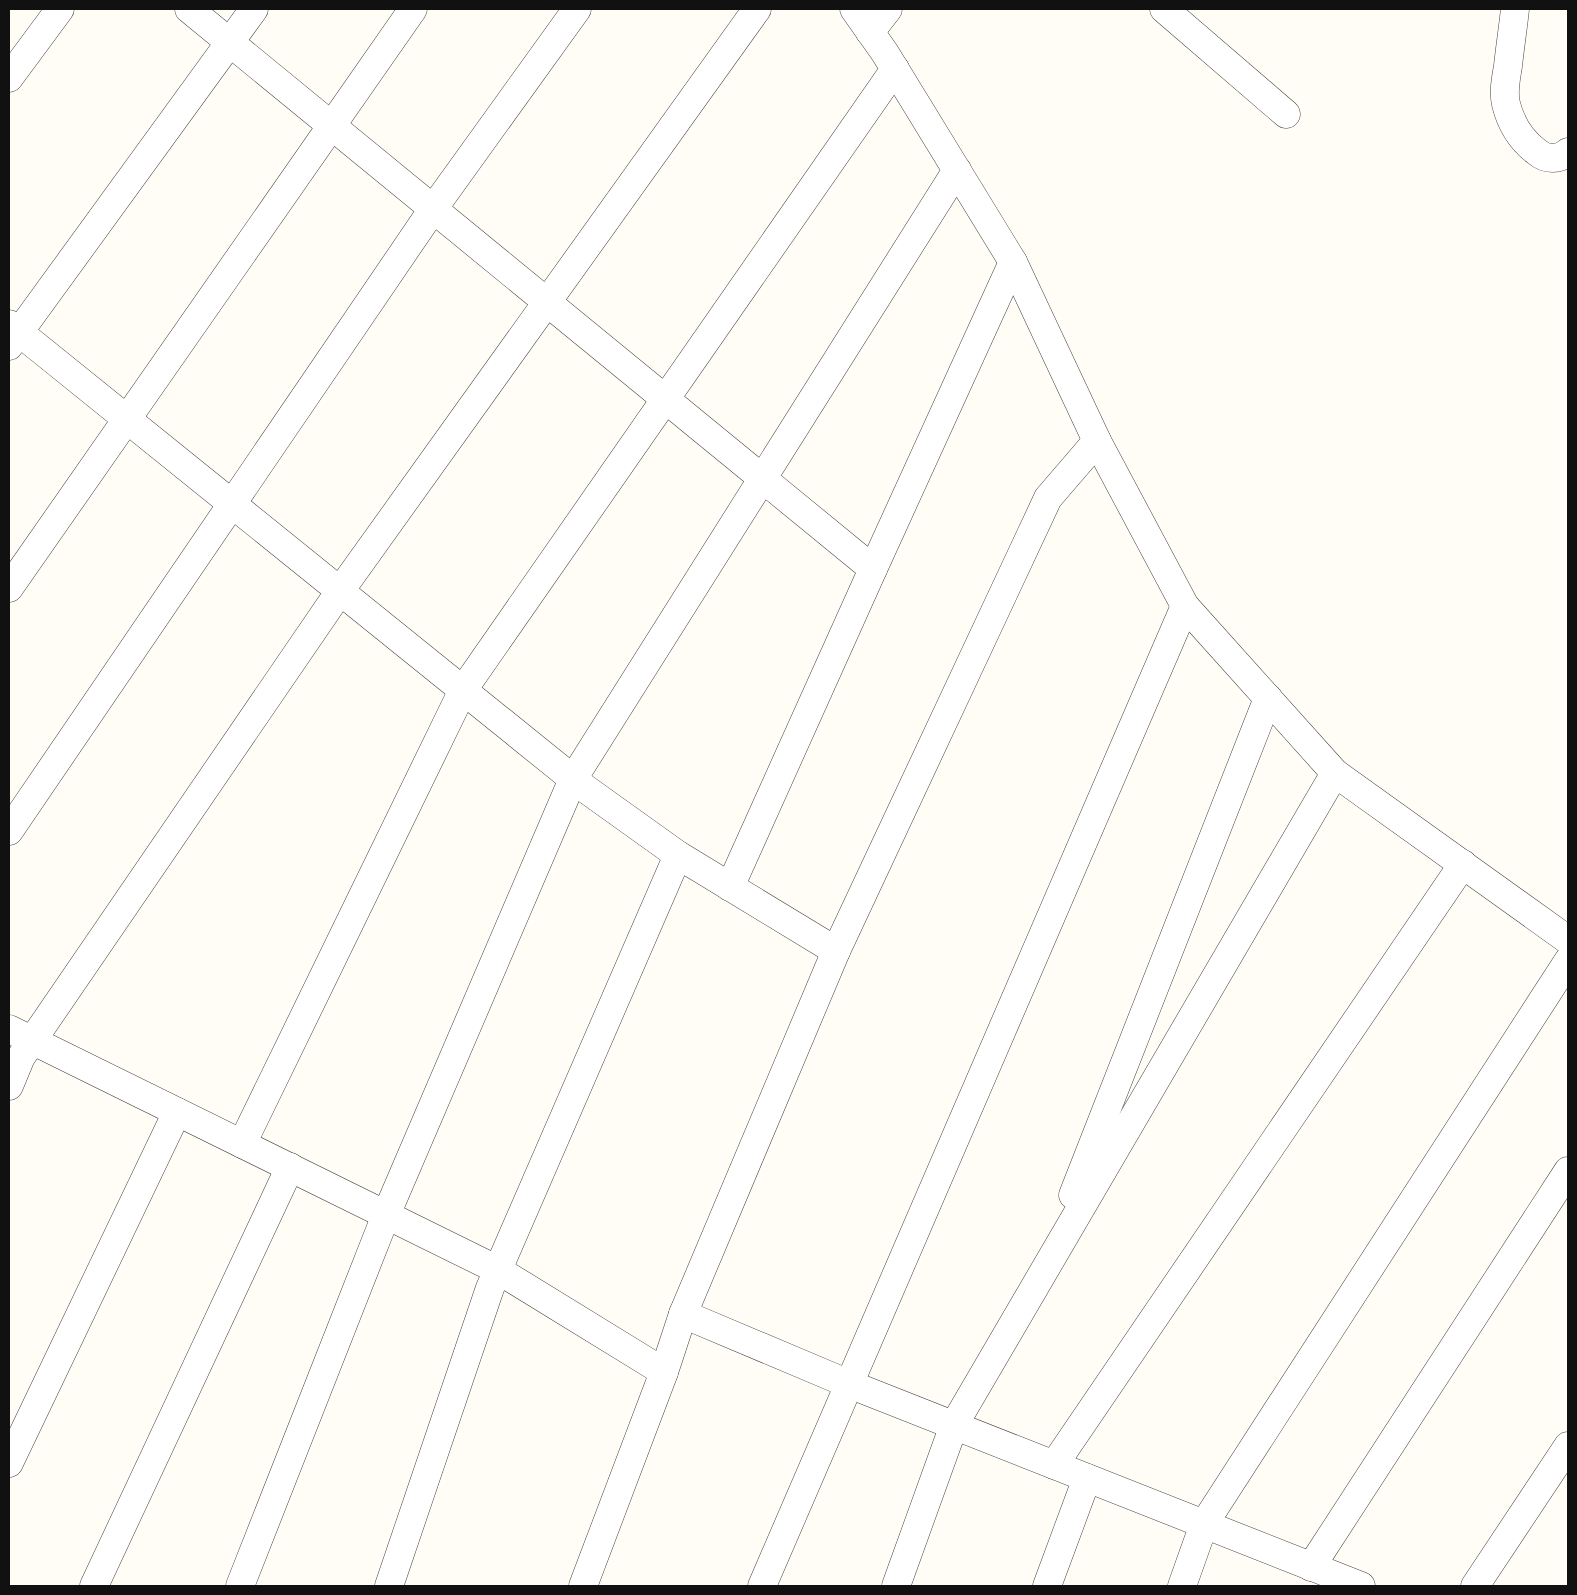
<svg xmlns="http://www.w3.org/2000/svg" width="1577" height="1595" font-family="Bitter,serif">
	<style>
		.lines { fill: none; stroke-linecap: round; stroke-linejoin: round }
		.minor-casing { stroke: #444; stroke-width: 29 }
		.minor { stroke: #fff; stroke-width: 28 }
	</style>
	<rect width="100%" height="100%" fill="#fffdf5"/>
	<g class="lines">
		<defs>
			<g id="minor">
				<polyline points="189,9 873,569"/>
				<polyline points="854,9 885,53 1013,262 1097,441 1185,606 1335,773 1568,940"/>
				<polyline points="1164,9 1286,114"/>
				<path d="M1515,9C1513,28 1510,47 1508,66C1506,78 1503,92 1506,104C1511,124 1521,140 1537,152C1546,160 1559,160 1568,152"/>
				<polyline points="870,32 888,9"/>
				<polyline points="9,78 60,9"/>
				<polyline points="9,324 583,787 678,855 836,951"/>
				<polyline points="9,346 254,9"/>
				<polyline points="9,588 413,9"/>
				<polyline points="9,831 433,209 577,9"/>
				<polyline points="730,887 873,569 1013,262"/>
				<polyline points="9,1029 498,1270 664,1372"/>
				<polyline points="9,1086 21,1057 340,591 757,9"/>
				<polyline points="242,1144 463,690 895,69"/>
				<polyline points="1073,1195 1268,698"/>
				<polyline points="683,1314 849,1384 1361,1586"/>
				<polyline points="9,1463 177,1112"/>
				<polyline points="1054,1465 1463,864"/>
				<polyline points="1311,1567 1568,1171"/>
				<polyline points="94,1586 290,1167"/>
				<polyline points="240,1586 386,1215 573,779 957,170"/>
				<polyline points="389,1586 490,1288 678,855"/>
				<polyline points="583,1586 664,1372 683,1314 836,951 1048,498 1097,441"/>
				<polyline points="762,1586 1185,606"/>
				<polyline points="896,1586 954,1425 1335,773"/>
				<polyline points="1047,1586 1087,1478"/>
				<polyline points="1182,1586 1204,1524 1568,961"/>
				<polyline points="1475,1586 1568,1446"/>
			</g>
		</defs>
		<use href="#minor" class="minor-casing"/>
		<use href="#minor" class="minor"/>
	</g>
	<rect width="1577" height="1595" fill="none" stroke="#111111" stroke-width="20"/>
</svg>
